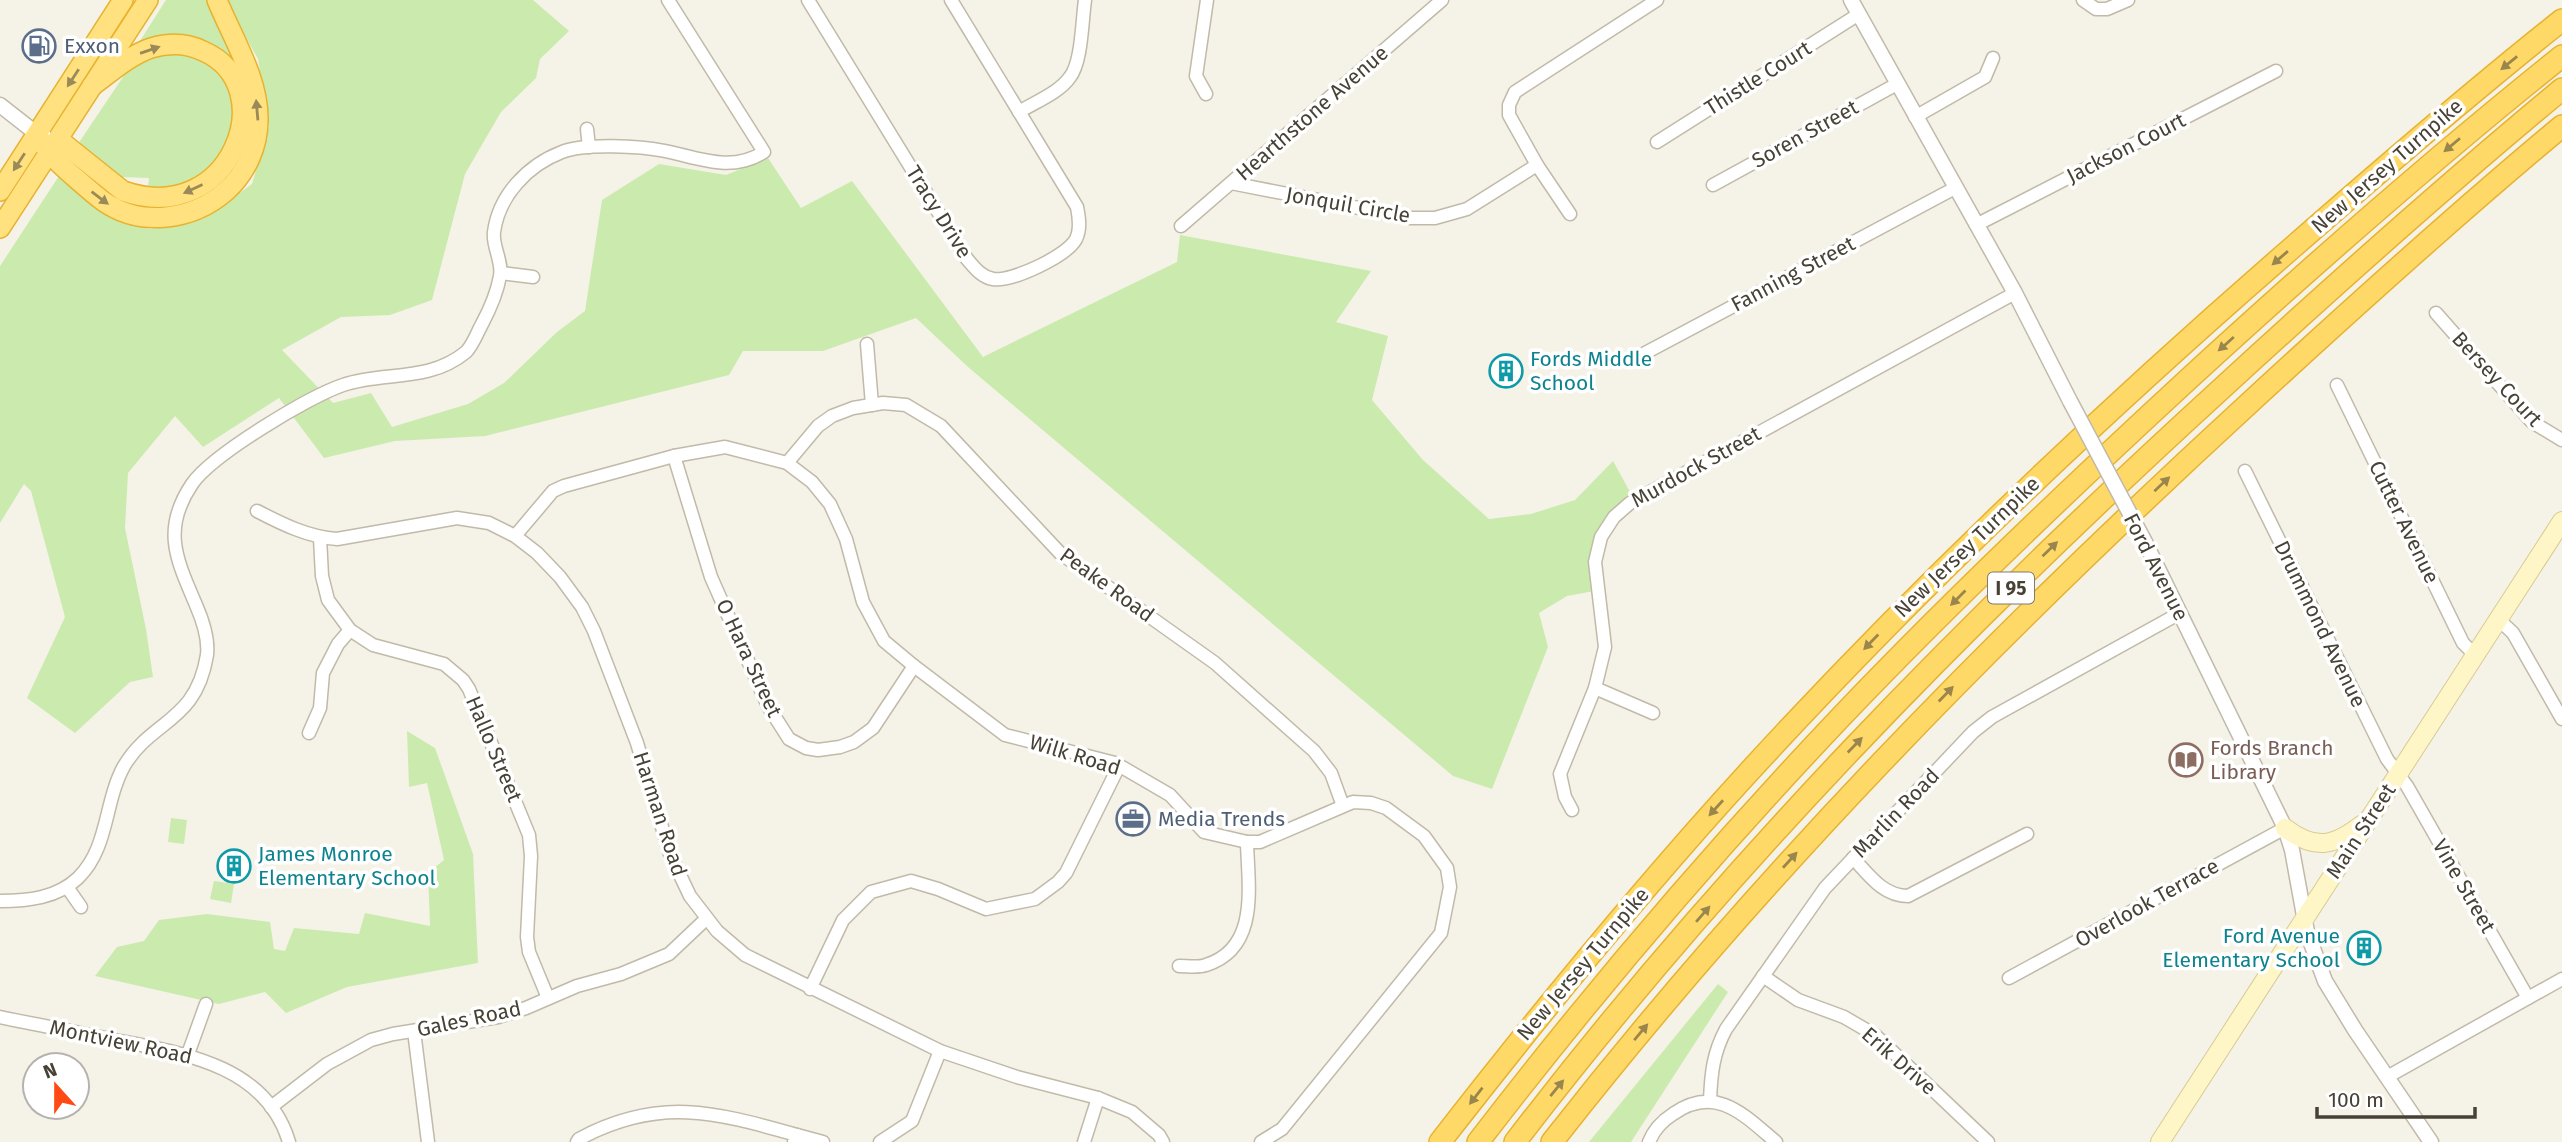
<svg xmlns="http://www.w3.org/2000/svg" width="2562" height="1142" font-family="'Fira Sans',sans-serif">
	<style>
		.green { fill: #cbebae }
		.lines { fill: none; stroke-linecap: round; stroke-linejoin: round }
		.minor-casing { stroke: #c1baa9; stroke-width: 15 }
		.tertiary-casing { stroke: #c1baa9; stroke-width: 17 }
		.secondary-casing { stroke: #d8cb94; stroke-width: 20 }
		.trunk-casing { stroke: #e7b22f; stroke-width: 22 }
		.motorway-casing { stroke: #e7b22f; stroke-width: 24 }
		.minor { stroke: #fff; stroke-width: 12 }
		.tertiary { stroke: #fff; stroke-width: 14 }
		.secondary { stroke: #fff6c7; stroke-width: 18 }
		.trunk { stroke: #ffe17f; stroke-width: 19 }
		.motorway { stroke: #ffd968; stroke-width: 21 }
		.tertiary-bridge-casing { stroke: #c1baa9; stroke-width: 17; stroke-linecap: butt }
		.tertiary-bridge { stroke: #fff; stroke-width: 14 }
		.oneway { fill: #9a8a57 }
		.oneway2 { fill: #9a864c }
		.labels { text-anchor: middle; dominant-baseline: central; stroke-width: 7; stroke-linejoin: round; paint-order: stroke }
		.shield { fill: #fff; stroke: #7f7b72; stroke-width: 2 }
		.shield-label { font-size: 19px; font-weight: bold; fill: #484236 }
		.service-label { font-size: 21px; fill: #4e5e75; stroke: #fff; text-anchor: start }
		.street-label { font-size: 21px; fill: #484236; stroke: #fff }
		.culture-label { font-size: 21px; fill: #0d838f; stroke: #fff; text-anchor: start }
		.education-label { font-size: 21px; fill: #785e54; stroke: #fff; text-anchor: start }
	</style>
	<rect width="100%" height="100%" fill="#f5f2e7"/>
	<g class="green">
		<polygon points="166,0 210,0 241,76 221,55 141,45 140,41"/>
		<polygon points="225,0 533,0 569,31 540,59 536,78 501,112 465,174 432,300 390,315 341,317 282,350 333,403 371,393 392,427 468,404 504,383 557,332 585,311 602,200 659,164 726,175 768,158 801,208 852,181 983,357 1177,262 1180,235 1371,271 1336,322 1388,336 1372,400 1423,460 1489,519 1531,514 1575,500 1613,461 1635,501 1599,546 1600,590 1567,596 1539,613 1548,647 1492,789 1453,776 968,367 916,318 823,351 743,351 729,375 485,436 395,441 324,458 279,398 203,447 175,416 128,473 125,528 146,629 153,677 130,682 75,733 27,698 65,617 31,491 24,484 0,523 0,266 59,176 79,195 110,218 150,229 203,219 252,184 269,127 258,59"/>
		<polygon points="187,51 211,61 226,80 234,103 228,144 203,176 180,188 148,188 149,178 120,177 78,144 127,71 146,57"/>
		<polygon points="407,731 435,748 473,854 478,963 347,987 286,1013 265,992 219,1004 95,976 117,947 144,941 159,920 207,914 270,922 274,949 285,951 294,928 359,934 365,913 430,926 428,873 444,860 427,783 409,787"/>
		<polygon points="171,818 187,820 184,844 168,842"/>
		<polygon points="214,881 234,884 231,903 210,899"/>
		<polygon points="1718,984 1728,992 1631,1142 1589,1142"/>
	</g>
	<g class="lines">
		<defs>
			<g id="minor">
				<path d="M808,0L967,259C974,267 981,277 993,279C1012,282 1067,256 1076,239C1081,229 1079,217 1077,207L951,0"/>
				<polyline points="2083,0 2096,9 2107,9 2128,0"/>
				<polyline points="1206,94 1196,76 1207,0"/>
				<path d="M1019,112C1035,102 1059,93 1070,77C1082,62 1082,20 1085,0"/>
				<polyline points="1915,117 1985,77 1993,58"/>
				<polyline points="587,129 589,147"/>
				<polyline points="1657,142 1859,14"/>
				<polyline points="1231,183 1410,218 1435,218 1467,209 1537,165"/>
				<polyline points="1713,185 1897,84"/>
				<polyline points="1570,214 1537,165 1509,115 1509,105 1515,92 1657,0"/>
				<polyline points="1976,225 2276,71"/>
				<polyline points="1181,226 1442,0"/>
				<polyline points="501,273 533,277"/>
				<polyline points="2436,313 2532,422 2562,440"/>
				<polyline points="867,344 872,405"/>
				<polyline points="1632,360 1955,188"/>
				<polyline points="2337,385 2463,643 2475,655"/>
				<polyline points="674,456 711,577 768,706 789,739 806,748 818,750 840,747 854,742 873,728 914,666"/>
				<polyline points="787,463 818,426 832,416 853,408 883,403 906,405 941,426 1060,553 1215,663 1314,751 1331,773 1343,806"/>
				<polyline points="2245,471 2387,759 2407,786 2528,998"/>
				<path d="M257,511C282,524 308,537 337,539L457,518L489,523L515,536L537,553L560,577L582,607L594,631L637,743L670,854L690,896L717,931L745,955L940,1051L1017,1077L1098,1098L1132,1112L1159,1135L1163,1142"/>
				<polyline points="515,536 553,491 564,486 674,456 725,447 787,463 812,482 830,504 846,539 863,602 884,641 914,666 1005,735 1115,763 1170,795 1204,832 1247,842 1260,842 1353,802 1371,803 1386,808 1424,836 1447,868 1450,887 1441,933 1282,1129 1261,1142"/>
				<polyline points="320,538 322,576 328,600 350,630 373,645 444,664 463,680 469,689 529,835 531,856 527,937 529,952 548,998"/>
				<polyline points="2498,619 2513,633 2562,719"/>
				<polyline points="1595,688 1653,713"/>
				<polyline points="309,733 320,708 323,673 338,644 350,630"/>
				<polyline points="1572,810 1565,797 1560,774 1595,688 1605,647 1595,562 1601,537 1614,517 1630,503 2015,293"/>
				<path d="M1853,858C1869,875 1883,896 1908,896L2027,834"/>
				<polyline points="67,887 81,907"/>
				<path d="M0,901C28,901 57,898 78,878C109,848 104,802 124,766C152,719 196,723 207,655C209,638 203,621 196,605C177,560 161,530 192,484C212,455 308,397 343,385C385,371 428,383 466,352C473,345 477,333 482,324C490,309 497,293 500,276C503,262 492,246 494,232C499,195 528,165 562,152C584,143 641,146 665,151C699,158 731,173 764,152L668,0"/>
				<path d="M1179,966C1187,966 1198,968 1206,965C1260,948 1248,886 1247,842"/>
				<polyline points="1763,976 1798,1000 1844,1017 1875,1035 1988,1142"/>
				<polyline points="2009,978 2285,828"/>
				<polyline points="810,989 843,920 871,892 911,881 938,889 986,909 1035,899 1058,882 1066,873 1119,766"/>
				<path d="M0,1017C38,1025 77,1032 115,1040C183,1053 266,1065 289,1142"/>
				<polyline points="414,1031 428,1142"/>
				<polyline points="188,1054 206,1004"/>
				<polyline points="2387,1077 2562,979"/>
				<path d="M1710,1101C1711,1074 1713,1053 1726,1029L1825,888L1973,732L1992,717L2180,613"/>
				<polyline points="271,1107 327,1064 371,1040 393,1034 498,1017 526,1008 577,986 621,974 669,954 706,919"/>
				<polyline points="797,1135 823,1142"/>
				<path d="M577,1142L579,1139C659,1096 715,1112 797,1135L794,1142"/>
				<polyline points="880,1142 912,1121 940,1051"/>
				<polyline points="1084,1142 1098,1098"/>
				<path d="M1649,1142C1654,1129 1662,1121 1673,1114C1716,1084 1744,1115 1776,1142"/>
			</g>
			<g id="tertiary">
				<polyline points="1851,0 2015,293 2070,401"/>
				<polyline points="0,105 37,134 44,136"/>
				<polyline points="2145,542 2285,828 2292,850 2307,932 2325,981 2355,1030 2431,1142"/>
			</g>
			<g id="secondary">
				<path d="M2285,828C2314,850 2333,847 2361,825"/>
				<polyline points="2160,1142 2562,521"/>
			</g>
			<g id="trunk">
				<path d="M37,134C49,155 60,165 79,181C87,188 95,195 103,201C141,228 193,220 226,191C246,173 258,147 258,120C259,79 232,37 217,0"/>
				<path d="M58,139L123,191C231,229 284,86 203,51C187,43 168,43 151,48C130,55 110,73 92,86"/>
				<polyline points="0,191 123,0"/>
				<polyline points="0,228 148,0"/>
			</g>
			<g id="motorway">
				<path d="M1440,1142C1538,1016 1639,892 1747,774C1918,587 2102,413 2293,247C2381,170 2470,93 2562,20"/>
				<path d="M1478,1142C1591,995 1711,854 1839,719C1949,603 2065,493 2182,385C2306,271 2431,161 2562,56"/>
				<path d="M1515,1142C1724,869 1966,622 2220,390C2332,287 2445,186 2562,89"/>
				<path d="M1552,1142C1760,876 1996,636 2244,408C2348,312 2453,217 2562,126"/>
			</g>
		</defs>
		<use href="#minor" class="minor-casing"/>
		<use href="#tertiary" class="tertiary-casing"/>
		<use href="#secondary" class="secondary-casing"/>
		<use href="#trunk" class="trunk-casing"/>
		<use href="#motorway" class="motorway-casing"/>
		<use href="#minor" class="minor"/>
		<use href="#tertiary" class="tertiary"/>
		<use href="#secondary" class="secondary"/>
		<use href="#trunk" class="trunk"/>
		<use href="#motorway" class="motorway"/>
		<defs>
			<polyline id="tertiary-bridge" points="2070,401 2145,542"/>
		</defs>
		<use href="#tertiary-bridge" class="tertiary-bridge-casing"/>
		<use href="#tertiary-bridge" class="tertiary-bridge"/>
	</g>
	<defs><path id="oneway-solid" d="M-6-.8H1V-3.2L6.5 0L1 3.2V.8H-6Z" transform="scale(1.75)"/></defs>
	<g class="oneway">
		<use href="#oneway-solid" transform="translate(150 50) rotate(-19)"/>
		<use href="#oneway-solid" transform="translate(73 78) rotate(123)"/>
		<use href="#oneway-solid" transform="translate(257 110) rotate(-95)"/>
		<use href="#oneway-solid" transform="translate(19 162) rotate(123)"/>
		<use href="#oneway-solid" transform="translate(193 189) rotate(155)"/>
		<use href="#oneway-solid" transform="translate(100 198) rotate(37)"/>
	</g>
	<g class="oneway2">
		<use href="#oneway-solid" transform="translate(2509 63) rotate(141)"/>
		<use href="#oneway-solid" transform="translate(2452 145) rotate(140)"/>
		<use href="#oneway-solid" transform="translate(2280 258) rotate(139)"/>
		<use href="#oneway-solid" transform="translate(2226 344) rotate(138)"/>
		<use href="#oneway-solid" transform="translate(2162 484) rotate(-43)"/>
		<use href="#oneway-solid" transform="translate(2050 549) rotate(-44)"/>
		<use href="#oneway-solid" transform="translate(1958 598) rotate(135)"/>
		<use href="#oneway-solid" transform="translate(1871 642) rotate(134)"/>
		<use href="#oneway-solid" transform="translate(1946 694) rotate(-46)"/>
		<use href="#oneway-solid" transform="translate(1855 745) rotate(-46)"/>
		<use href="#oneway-solid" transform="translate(1716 808) rotate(132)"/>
		<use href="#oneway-solid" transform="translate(1790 860) rotate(-48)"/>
		<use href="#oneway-solid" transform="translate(1703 914) rotate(-49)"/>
		<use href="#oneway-solid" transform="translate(1641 1032) rotate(-50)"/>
		<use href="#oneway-solid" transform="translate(1557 1088) rotate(-51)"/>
		<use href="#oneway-solid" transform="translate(1476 1096) rotate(128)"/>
	</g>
	<defs>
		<symbol id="fuel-ring" viewBox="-11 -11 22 22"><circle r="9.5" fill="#fff" stroke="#5c6f8a" stroke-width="1.5"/><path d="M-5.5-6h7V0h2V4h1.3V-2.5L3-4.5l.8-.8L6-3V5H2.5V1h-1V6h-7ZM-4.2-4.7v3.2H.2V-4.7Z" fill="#5c6f8a"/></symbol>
		<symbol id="building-ring" viewBox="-11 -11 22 22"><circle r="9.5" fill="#fff" stroke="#0f9aa8" stroke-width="1.5"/><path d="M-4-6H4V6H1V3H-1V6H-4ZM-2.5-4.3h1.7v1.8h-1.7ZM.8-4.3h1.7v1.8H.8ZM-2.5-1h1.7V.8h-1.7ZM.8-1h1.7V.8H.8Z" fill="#0f9aa8"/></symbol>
		<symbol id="library-ring" viewBox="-11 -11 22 22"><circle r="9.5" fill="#fff" stroke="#8d6e63" stroke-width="1.5"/><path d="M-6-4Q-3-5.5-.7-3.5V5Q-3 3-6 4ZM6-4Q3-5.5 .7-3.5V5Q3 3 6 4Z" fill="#8d6e63"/></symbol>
		<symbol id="office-ring" viewBox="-11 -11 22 22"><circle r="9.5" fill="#fff" stroke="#5c6f8a" stroke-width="1.5"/><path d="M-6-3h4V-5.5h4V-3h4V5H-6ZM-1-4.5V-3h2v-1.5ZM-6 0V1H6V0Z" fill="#5c6f8a"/></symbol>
	</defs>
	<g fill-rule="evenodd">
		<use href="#fuel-ring" x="20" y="27" width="38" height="38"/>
		<use href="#building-ring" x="1487" y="352" width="38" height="38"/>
		<use href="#library-ring" x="2167" y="741" width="38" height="38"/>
		<use href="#office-ring" x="1114" y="800" width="38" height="38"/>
		<use href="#building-ring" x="215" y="847" width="38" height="38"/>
		<use href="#building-ring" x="2345" y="929" width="38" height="38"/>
	</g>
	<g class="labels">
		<rect class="shield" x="1988" y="572.5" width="46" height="31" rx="5"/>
		<g class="shield-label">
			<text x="2011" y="588">I 95</text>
		</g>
		<g class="service-label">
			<text x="64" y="46">Exxon</text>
			<text x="1158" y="819">Media Trends</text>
		</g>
		<g class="street-label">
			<text transform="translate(1758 78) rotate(-32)">Thistle Court</text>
			<text transform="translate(1312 113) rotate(-41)">Hearthstone Avenue</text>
			<text transform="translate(1805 134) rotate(-29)">Soren Street</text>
			<text transform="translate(2126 148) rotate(-27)">Jackson Court</text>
			<text transform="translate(2387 166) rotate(-41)">New Jersey Turnpike</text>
			<text transform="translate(1348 205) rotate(10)">Jonquil Circle</text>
			<text transform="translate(939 212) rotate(58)">Tracy Drive</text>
			<text transform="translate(1793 274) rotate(-28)">Fanning Street</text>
			<text transform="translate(2497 379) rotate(47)">Bersey Court</text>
			<text transform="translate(1696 467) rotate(-29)">Murdock Street</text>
			<text transform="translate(2404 522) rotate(64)">Cutter Avenue</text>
			<text transform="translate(1967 547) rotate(-44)">New Jersey Turnpike</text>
			<text transform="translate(2156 567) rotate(63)">Ford Avenue</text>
			<text transform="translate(1107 585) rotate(36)">Peake Road</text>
			<text transform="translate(2320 624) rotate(64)">Drummond Avenue</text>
			<text transform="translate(749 658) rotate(65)">O Hara Street</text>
			<text transform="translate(494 749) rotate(67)">Hallo Street</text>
			<text transform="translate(1075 755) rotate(17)">Wilk Road</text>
			<text transform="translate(1896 813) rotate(-46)">Marlin Road</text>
			<text transform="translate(660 814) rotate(72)">Harman Road</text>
			<text transform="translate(2361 831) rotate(-57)">Main Street</text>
			<text transform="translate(2464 886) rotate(60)">Vine Street</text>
			<text transform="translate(2147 903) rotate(-29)">Overlook Terrace</text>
			<text transform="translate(1583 964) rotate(-50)">New Jersey Turnpike</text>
			<text transform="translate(469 1019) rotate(-12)">Gales Road</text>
			<text transform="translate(121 1042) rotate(12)">Montview Road</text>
			<text transform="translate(1899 1061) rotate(41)">Erik Drive</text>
		</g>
		<g class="culture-label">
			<text x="1530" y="359">Fords Middle<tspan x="1530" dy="24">School</tspan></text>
			<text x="258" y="854">James Monroe<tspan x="258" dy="24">Elementary School</tspan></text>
			<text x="2340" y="936" text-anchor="end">Ford Avenue<tspan x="2340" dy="24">Elementary School</tspan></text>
		</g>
		<g class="education-label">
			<text x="2210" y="748">Fords Branch<tspan x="2210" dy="24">Library</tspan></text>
		</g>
	</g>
	<g transform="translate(56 1086) rotate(339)"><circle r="33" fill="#ffffff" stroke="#b6b3af" stroke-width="2"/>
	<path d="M0-5L12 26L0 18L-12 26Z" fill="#ff4a14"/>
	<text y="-10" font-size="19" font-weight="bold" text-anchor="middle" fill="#484236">N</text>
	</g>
	<path d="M2317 1107v10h158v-10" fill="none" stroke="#484236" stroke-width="3.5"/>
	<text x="2328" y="1107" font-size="21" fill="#484236" stroke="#ffffff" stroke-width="5" paint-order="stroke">100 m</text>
</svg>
